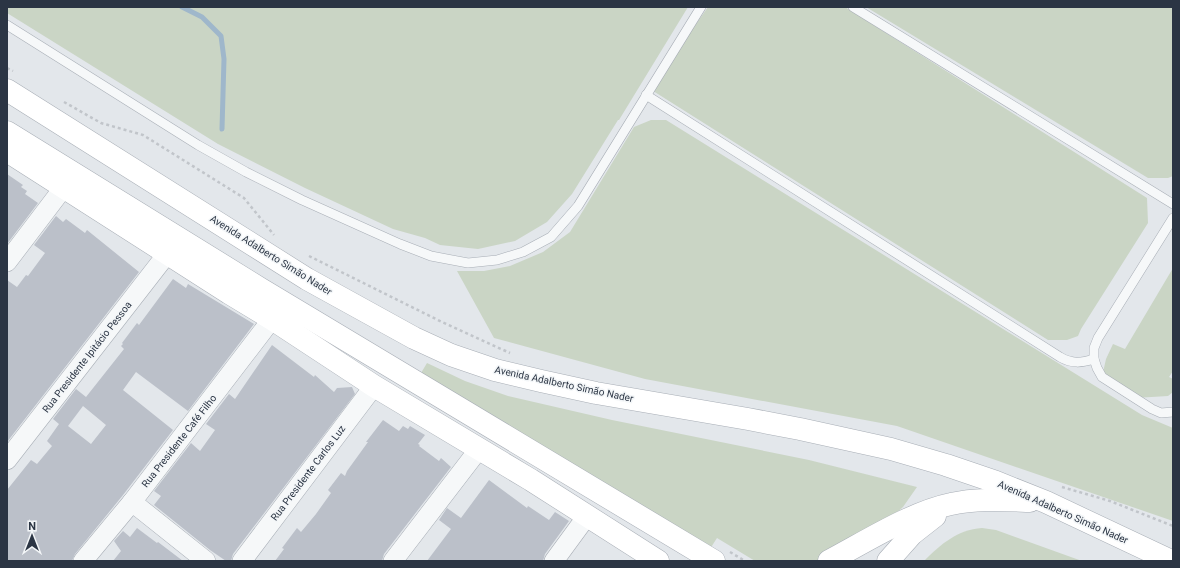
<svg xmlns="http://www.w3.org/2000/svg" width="1180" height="568" font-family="Roboto,sans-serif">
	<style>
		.green { fill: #cad5c5 }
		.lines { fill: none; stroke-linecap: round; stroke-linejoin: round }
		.stream { stroke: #9fb7cb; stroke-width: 5 }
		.building { fill: #bbc0c9; fill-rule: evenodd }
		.lane-casing { stroke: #a8aeb6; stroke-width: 10 }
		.street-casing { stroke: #a8aeb6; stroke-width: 20 }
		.secondary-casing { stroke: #a8aeb6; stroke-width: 23 }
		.path { stroke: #c1c5ca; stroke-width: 2.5; stroke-dasharray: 3 3; stroke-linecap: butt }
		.lane { stroke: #f6f8f9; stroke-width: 9 }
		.street { stroke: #f6f8f9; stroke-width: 19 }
		.secondary { stroke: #fff; stroke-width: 22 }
		.labels { text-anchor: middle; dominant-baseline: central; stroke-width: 3; stroke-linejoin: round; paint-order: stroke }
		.street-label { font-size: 10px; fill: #2b3544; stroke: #f3f6f8 }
	</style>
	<rect width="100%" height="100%" fill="#e3e7eb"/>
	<g class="green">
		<polygon points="7,7 688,7 619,120 618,120 572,194 547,222 515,241 478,249 440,245 425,238 393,229 305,188 218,144 7,13"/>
		<polygon points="708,7 845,7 1147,198 1148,223 1081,329 1078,336 1067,340 1048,340 650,89"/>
		<polygon points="866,7 1173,7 1173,176 1168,178 1148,178"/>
		<polygon points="651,120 666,120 1142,415 1173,428 1173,521 897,426 645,379 494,338 457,271 484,271 510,266 543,252 570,232 634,127"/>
		<polygon points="1173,268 1173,371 1169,377 1173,379 1173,392 1168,396 1135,398 1102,377 1106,359 1113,344 1125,349"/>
		<polygon points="427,363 465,381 508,396 612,420 809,460 917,487 903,507 886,522 824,561 755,561 717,538 708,552 421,373"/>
		<path d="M982,528L996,530L1082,561H924C941,544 957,530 982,528Z"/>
	</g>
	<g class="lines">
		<polyline class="stream" points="182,7 202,17 221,36 224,59 222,129"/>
	</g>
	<g class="building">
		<polygon points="7,174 23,185 21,187 27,191 25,194 38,203 7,244"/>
		<polygon points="56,216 63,222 66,219 85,233 87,230 139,272 7,442 7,280 17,287 26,275 28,276 45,253 34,245"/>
		<path d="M173,279L186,288L188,284L254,324L188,411L136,372L123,390L173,430L123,495L75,554L72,561H7V490L31,460L37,464L52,446L47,441L59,424L53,419L76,389L86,397L124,349L121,346L123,344L122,343L137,323L139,325ZM83,406L106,425L91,444L68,426Z"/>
		<polygon points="272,345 314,377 315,375 334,392 337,388 352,387 355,394 233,554 231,561 226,561 210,550 154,505 161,496 154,491 191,443 200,451 215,430 206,424 229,394 235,399"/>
		<polygon points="383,420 399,431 403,426 408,429 410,426 425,435 418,444 420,445 419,446 439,461 441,458 451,467 384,554 382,561 275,561 284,549 282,548 297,528 301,532 316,514 331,493 328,490 341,473 345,476 347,471 368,442 366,442"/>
		<polygon points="489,480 527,508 528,506 549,520 555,512 569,521 545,554 543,561 427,561 451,529 439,520 447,508 461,518"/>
		<polygon points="137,528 157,543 158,542 183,561 113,561 121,551 114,541 123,531 130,537"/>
	</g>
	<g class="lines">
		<defs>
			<g id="lane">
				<polyline points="853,7 1173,204"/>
				<polyline points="7,25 198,145 246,172 302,200 400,244 431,256 468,263 497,260 523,252 551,237 578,206 701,7"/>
				<path d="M646,95L1060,357C1072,364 1081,363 1094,359"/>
				<polyline points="1173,218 1098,338 1094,348 1094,359 1097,368 1102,377 1152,409 1161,413 1173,412"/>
			</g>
			<g id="street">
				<polyline points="7,262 64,187"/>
				<polyline points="7,460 167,254"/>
				<polyline points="132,502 206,561"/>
				<polyline points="83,561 132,502 272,319"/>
				<polyline points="242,561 374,386"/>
				<polyline points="393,561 479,449"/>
				<polyline points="554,561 587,516"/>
			</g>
			<g id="secondary">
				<polyline points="7,90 307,279 414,338 451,355 495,370 541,381 596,393 748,419 800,429 891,449 946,465 996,482 1046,502 1171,561"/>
				<polyline points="7,132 261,289 714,561"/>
				<polyline points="7,151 229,293 272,319 374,386 531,480 658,561"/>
				<path d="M829,561C865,542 912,512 951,504C977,498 1004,500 1030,501"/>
				<polyline points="888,561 912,534 935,516"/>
			</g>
		</defs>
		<use href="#lane" class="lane-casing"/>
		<use href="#street" class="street-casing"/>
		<use href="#secondary" class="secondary-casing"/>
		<g class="path">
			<polyline points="7,68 13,71"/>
			<polyline points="64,102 101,123 143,135 244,198 274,235"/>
			<polyline points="309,256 442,322 510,353"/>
			<polyline points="1062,487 1110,501 1173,526"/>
			<polyline points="730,552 745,561"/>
		</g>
		<use href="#lane" class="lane"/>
		<use href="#street" class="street"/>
		<use href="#secondary" class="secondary"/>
	</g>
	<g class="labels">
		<g class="street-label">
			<text transform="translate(271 255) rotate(32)">Avenida Adalberto Simão Nader</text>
			<text transform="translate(87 357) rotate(-52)">Rua Presidente Ipitácio Pessoa</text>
			<text transform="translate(564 384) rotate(12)">Avenida Adalberto Simão Nader</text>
			<text transform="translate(179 441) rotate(-52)">Rua Presidente Café Filho</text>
			<text transform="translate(308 473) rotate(-53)">Rua Presidente Carlos Luz</text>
			<text transform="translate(1063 512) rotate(24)">Avenida Adalberto Simão Nader</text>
		</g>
	</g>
	<rect width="1180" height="568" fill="none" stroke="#2b3544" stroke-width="16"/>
	<g transform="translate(32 536)" stroke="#f3f6f8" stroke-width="3" paint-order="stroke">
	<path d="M0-3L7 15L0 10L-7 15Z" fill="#2b3544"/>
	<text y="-6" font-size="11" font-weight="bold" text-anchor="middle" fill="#2b3544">N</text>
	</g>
</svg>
